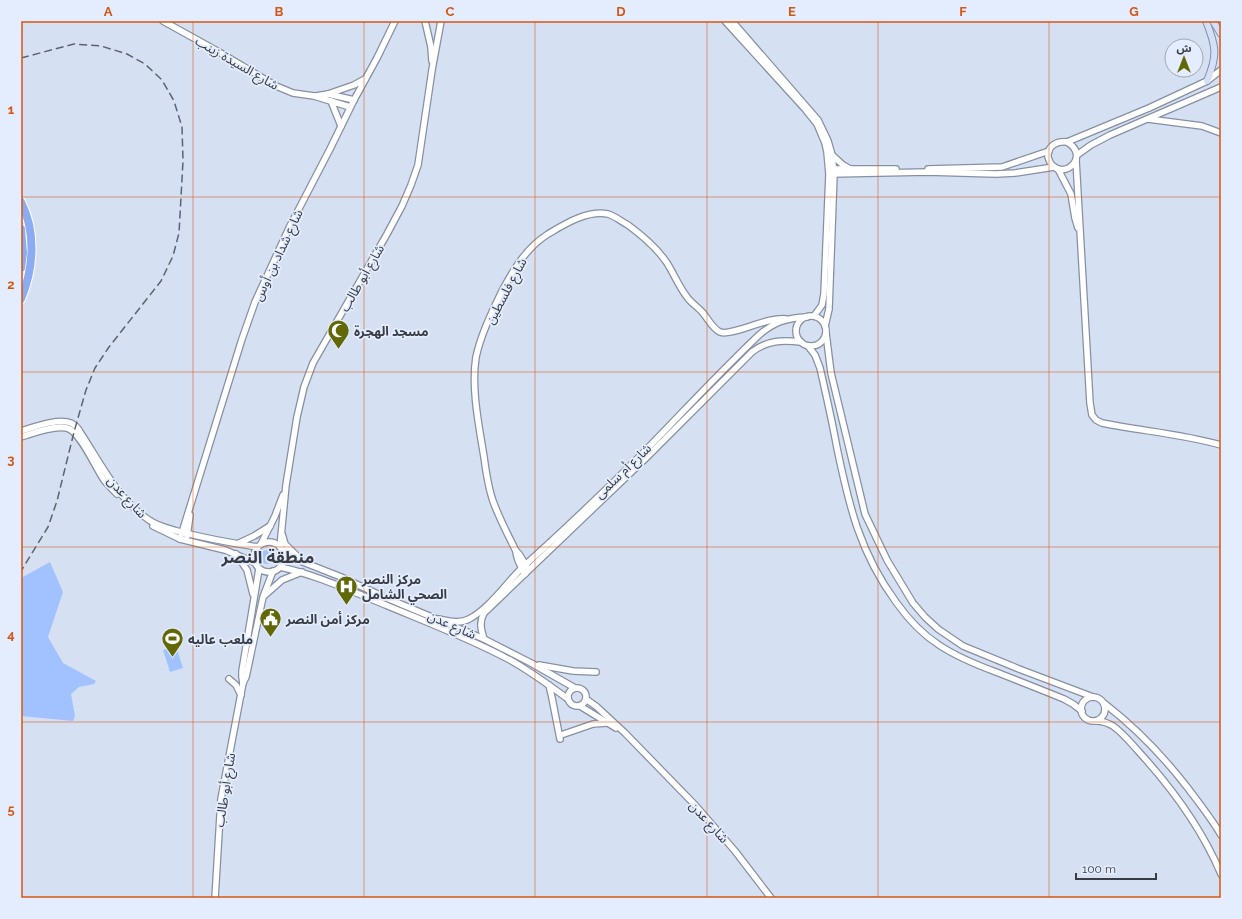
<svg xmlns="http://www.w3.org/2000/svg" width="1242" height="919" font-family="Raleway,'Noto Sans Arabic',sans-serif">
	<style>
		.green { fill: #a2c2ff }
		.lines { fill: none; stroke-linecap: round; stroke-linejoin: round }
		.tertiary-casing { stroke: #8690a2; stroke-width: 8 }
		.secondary-casing { stroke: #8690a2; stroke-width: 8 }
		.trunk-casing { stroke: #fff; stroke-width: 10 }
		.tertiary { stroke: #fff; stroke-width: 5.5 }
		.secondary { stroke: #d4e0f9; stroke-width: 6 }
		.trunk { stroke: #8bacf0; stroke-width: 8 }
		.rail { stroke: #5e636e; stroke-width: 1.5; stroke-dasharray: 8 4; stroke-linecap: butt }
		.grid { fill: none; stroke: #d65612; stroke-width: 1; stroke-opacity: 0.55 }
		.labels { text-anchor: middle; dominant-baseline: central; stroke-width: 3.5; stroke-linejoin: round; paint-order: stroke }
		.street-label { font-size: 13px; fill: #383c44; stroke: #e4edfd }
		.poi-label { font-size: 13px; font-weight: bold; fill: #383c44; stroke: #e4edfd; text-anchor: start }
		.district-label { font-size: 17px; font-weight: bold; fill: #383c44; stroke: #e4edfd }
		.neatline { fill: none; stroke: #d65612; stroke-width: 1.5 }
		.grid-label { font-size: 13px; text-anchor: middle; font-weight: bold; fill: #d65612 }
	</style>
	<rect width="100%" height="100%" fill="#d5e0f3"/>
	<g class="green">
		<circle cx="267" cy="557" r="7"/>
		<polygon points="50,562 63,592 48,637 63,663 96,681 94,684 79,687 71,694 75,716 73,721 21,716 21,578"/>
		<polygon points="176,646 183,668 170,672 163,650"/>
	</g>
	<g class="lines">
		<defs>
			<g id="tertiary">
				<polyline points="163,21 219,52 276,86 293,93 314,96 350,107"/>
				<polyline points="425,21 431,47 432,61"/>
				<polyline points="725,21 805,109 817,124 825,143 827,152 829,174 824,294 822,305 814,316"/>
				<polyline points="732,21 818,120 828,141 832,155 834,174 829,309 825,326"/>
				<polyline points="328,94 354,85 365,79"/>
				<polyline points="316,96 328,94 354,100"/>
				<polyline points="331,101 341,126"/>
				<polyline points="1148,119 1202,126 1221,133"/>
				<path d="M1067,142C1090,155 1066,180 1052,165C1050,163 1049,160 1048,157C1047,145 1058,141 1067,142L1149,108L1207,81L1221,70"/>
				<polyline points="832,155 843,165 850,169"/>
				<polyline points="1077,155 1091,145 1110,135 1221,87"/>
				<path d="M1076,160L1090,403L1092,415L1096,420L1102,423C1142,431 1182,434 1221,445"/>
				<polyline points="832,169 896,169"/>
				<polyline points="928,169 1002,167 1049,151"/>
				<polyline points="1058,169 1071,194 1075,218 1078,228"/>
				<polyline points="831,174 927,172 996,174 1015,173 1054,167"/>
				<circle cx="811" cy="331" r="15"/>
				<polyline points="826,333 831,373 865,514 887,560 913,603 925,617 938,629 963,646 1019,669 1093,697"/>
				<path d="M808,346L815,355L820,368C826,394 832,421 837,448C849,506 860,553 896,602C908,619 922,634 939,645C957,657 977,665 996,672C1019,681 1042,690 1064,699L1073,704L1082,711"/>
				<path d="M21,431C34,427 58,418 71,423C75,425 78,428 80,432C100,462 118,500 149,520C157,526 167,528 177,531C204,538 231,543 258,547"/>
				<path d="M21,437C33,433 55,425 67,428C80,431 96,469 104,480C108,485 113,490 117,494"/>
				<polyline points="153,526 180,539 225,550 256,563"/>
				<polyline points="282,534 285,544 297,556"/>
				<polyline points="187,536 190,515"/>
				<polyline points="180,539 242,339 255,302 290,226 330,149 354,100 377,58 395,21"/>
				<circle cx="269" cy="557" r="15"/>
				<polyline points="239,543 254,536 270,526"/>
				<polyline points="261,544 275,516 283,495"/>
				<polyline points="280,547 286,485 297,417 304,387 313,363 387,234 402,206 411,185 418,165 432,70 441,21"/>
				<polyline points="282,549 303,562 341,577 384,597 484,639 531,663 575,688"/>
				<polyline points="516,551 519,554 527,567"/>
				<polyline points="236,554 247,570 253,594"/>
				<path d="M280,567C317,575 353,592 388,606C429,623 471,639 510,660C530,671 549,685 568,699"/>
				<path d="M525,574C521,567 516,559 516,551C508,535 499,518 493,501C488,487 486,472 484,457C479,426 471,388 476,357C481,334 492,312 502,291C514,269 526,248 548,234C565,224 587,210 608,214C615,216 622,222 628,225C643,236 657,248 667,263C674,274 679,287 687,297C691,303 698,307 703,313C708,319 713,329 720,332C731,337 768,316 786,319"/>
				<polyline points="264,596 282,580 302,572"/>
				<path d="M439,619C449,621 460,624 469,619C490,608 506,583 523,567C564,530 605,491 644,452C682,413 719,373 759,335C774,322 786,318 807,317"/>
				<path d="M484,639C481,630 479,622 484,613L647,457L752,352C767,340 783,340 801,342"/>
				<polyline points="539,665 573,671 596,672"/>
				<polyline points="229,679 236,685 241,695"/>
				<polyline points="243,683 242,677 242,671 259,569"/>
				<polyline points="549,685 552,698 560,739"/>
				<circle cx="577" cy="697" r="9"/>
				<circle cx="1093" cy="709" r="12"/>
				<polyline points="586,699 597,707 625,733 696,806 735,851 771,898"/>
				<path d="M1105,704C1136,728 1163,756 1187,787C1199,803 1211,818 1221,835"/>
				<polyline points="580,706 616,728"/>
				<path d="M1096,721C1102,721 1108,723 1113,726C1123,733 1131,743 1139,752C1172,788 1202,829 1221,874"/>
				<polyline points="561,735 593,724 607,723"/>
				<polyline points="215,898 221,799 243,683 246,677 263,597 273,571"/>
			</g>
			<g id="secondary">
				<path d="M1206,21C1216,46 1218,55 1207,81"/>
				<polyline points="1213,21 1221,34"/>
			</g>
			<g id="trunk">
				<path d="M21,202C36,231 34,268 21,299"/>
				<polyline points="21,229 23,253 21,268"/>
			</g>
		</defs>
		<use href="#tertiary" class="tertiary-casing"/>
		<use href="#secondary" class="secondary-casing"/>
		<use href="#trunk" class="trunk-casing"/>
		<use href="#tertiary" class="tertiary"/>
		<use href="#secondary" class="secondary"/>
		<use href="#trunk" class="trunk"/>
		<polyline class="rail" points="21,58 74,44 101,46 127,54 145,64 162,80 174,101 182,127 183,161 179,233 173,256 161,281 109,347 95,368 86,390 74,432 57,501 48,527 21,571"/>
	</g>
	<path class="grid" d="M193,21V898M364,21V898M535,21V898M707,21V898M878,21V898M1049,21V898M21,197H1221M21,372H1221M21,547H1221M21,722H1221"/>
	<defs>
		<symbol id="mosque-pin" viewBox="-11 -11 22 30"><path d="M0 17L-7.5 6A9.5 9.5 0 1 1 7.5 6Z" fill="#636807" stroke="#e4edfd"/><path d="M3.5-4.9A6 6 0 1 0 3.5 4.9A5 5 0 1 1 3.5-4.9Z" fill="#fff"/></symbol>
		<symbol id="hospital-pin" viewBox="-11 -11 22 30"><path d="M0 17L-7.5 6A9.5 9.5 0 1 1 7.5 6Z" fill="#636807" stroke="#e4edfd"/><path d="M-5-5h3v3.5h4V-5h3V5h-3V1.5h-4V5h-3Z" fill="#fff"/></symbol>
		<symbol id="civic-pin" viewBox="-11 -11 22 30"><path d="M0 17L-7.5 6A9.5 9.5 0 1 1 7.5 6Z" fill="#636807" stroke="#e4edfd"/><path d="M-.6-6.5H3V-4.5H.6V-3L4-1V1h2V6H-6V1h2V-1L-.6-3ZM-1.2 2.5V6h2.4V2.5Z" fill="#fff"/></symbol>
		<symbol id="stadium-pin" viewBox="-11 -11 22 30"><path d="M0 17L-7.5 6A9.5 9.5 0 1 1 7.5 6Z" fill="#636807" stroke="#e4edfd"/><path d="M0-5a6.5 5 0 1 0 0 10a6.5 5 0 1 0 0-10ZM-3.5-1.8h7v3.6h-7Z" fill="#fff"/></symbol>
	</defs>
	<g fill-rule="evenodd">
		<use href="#mosque-pin" x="326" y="318" width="25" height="34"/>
		<use href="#hospital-pin" x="334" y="574" width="25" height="34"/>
		<use href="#civic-pin" x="258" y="606" width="25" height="34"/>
		<use href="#stadium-pin" x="160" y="626" width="25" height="34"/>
	</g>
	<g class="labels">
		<g class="street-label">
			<text transform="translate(237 63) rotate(30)">شارع السيدة زينب</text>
			<text transform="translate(278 255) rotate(-65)">شارع شداد بن أوس</text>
			<text transform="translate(362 278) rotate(-60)">شارع أبو طالب</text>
			<text transform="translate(506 291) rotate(-62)">شارع فلسطين</text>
			<text transform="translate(623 471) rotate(-44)">شارع أم سلمى</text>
			<text transform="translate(127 497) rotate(48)">شارع عدن</text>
			<text transform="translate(452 625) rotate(24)">شارع عدن</text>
			<text transform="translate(225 790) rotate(-81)">شارع أبو طالب</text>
			<text transform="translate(709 822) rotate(48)">شارع عدن</text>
		</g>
		<g class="poi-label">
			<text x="354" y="331">مسجد الهجرة</text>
			<text x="362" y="579">مركز النصر<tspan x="362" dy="15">الصحي الشامل</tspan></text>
			<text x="286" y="619">مركز أمن النصر</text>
			<text x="188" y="639">ملعب عاليه</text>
		</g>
		<g class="district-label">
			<text x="268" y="557">منطقة النصر</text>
		</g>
	</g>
	<rect width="1242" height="919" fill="none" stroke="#e4edfd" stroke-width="44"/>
	<g transform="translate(1184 58)"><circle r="19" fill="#e4edfd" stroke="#9fa6b3"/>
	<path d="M0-3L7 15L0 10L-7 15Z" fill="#636807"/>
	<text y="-6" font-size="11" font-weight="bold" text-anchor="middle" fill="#383c44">ش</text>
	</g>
	<path d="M1076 873v6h80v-6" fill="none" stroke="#383c44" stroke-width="2"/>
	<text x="1082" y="873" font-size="12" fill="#383c44" stroke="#e4edfd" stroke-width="3" paint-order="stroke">100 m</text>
	<rect x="22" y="22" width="1198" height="875" class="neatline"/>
	<g class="grid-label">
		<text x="108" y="16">A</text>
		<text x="279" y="16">B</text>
		<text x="450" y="16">C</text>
		<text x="621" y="16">D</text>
		<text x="792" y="16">E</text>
		<text x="963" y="16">F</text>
		<text x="1134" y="16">G</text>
		<text x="11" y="114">1</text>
		<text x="11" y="289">2</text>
		<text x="11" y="464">3</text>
		<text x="11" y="639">4</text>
		<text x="11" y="814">5</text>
	</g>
</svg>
